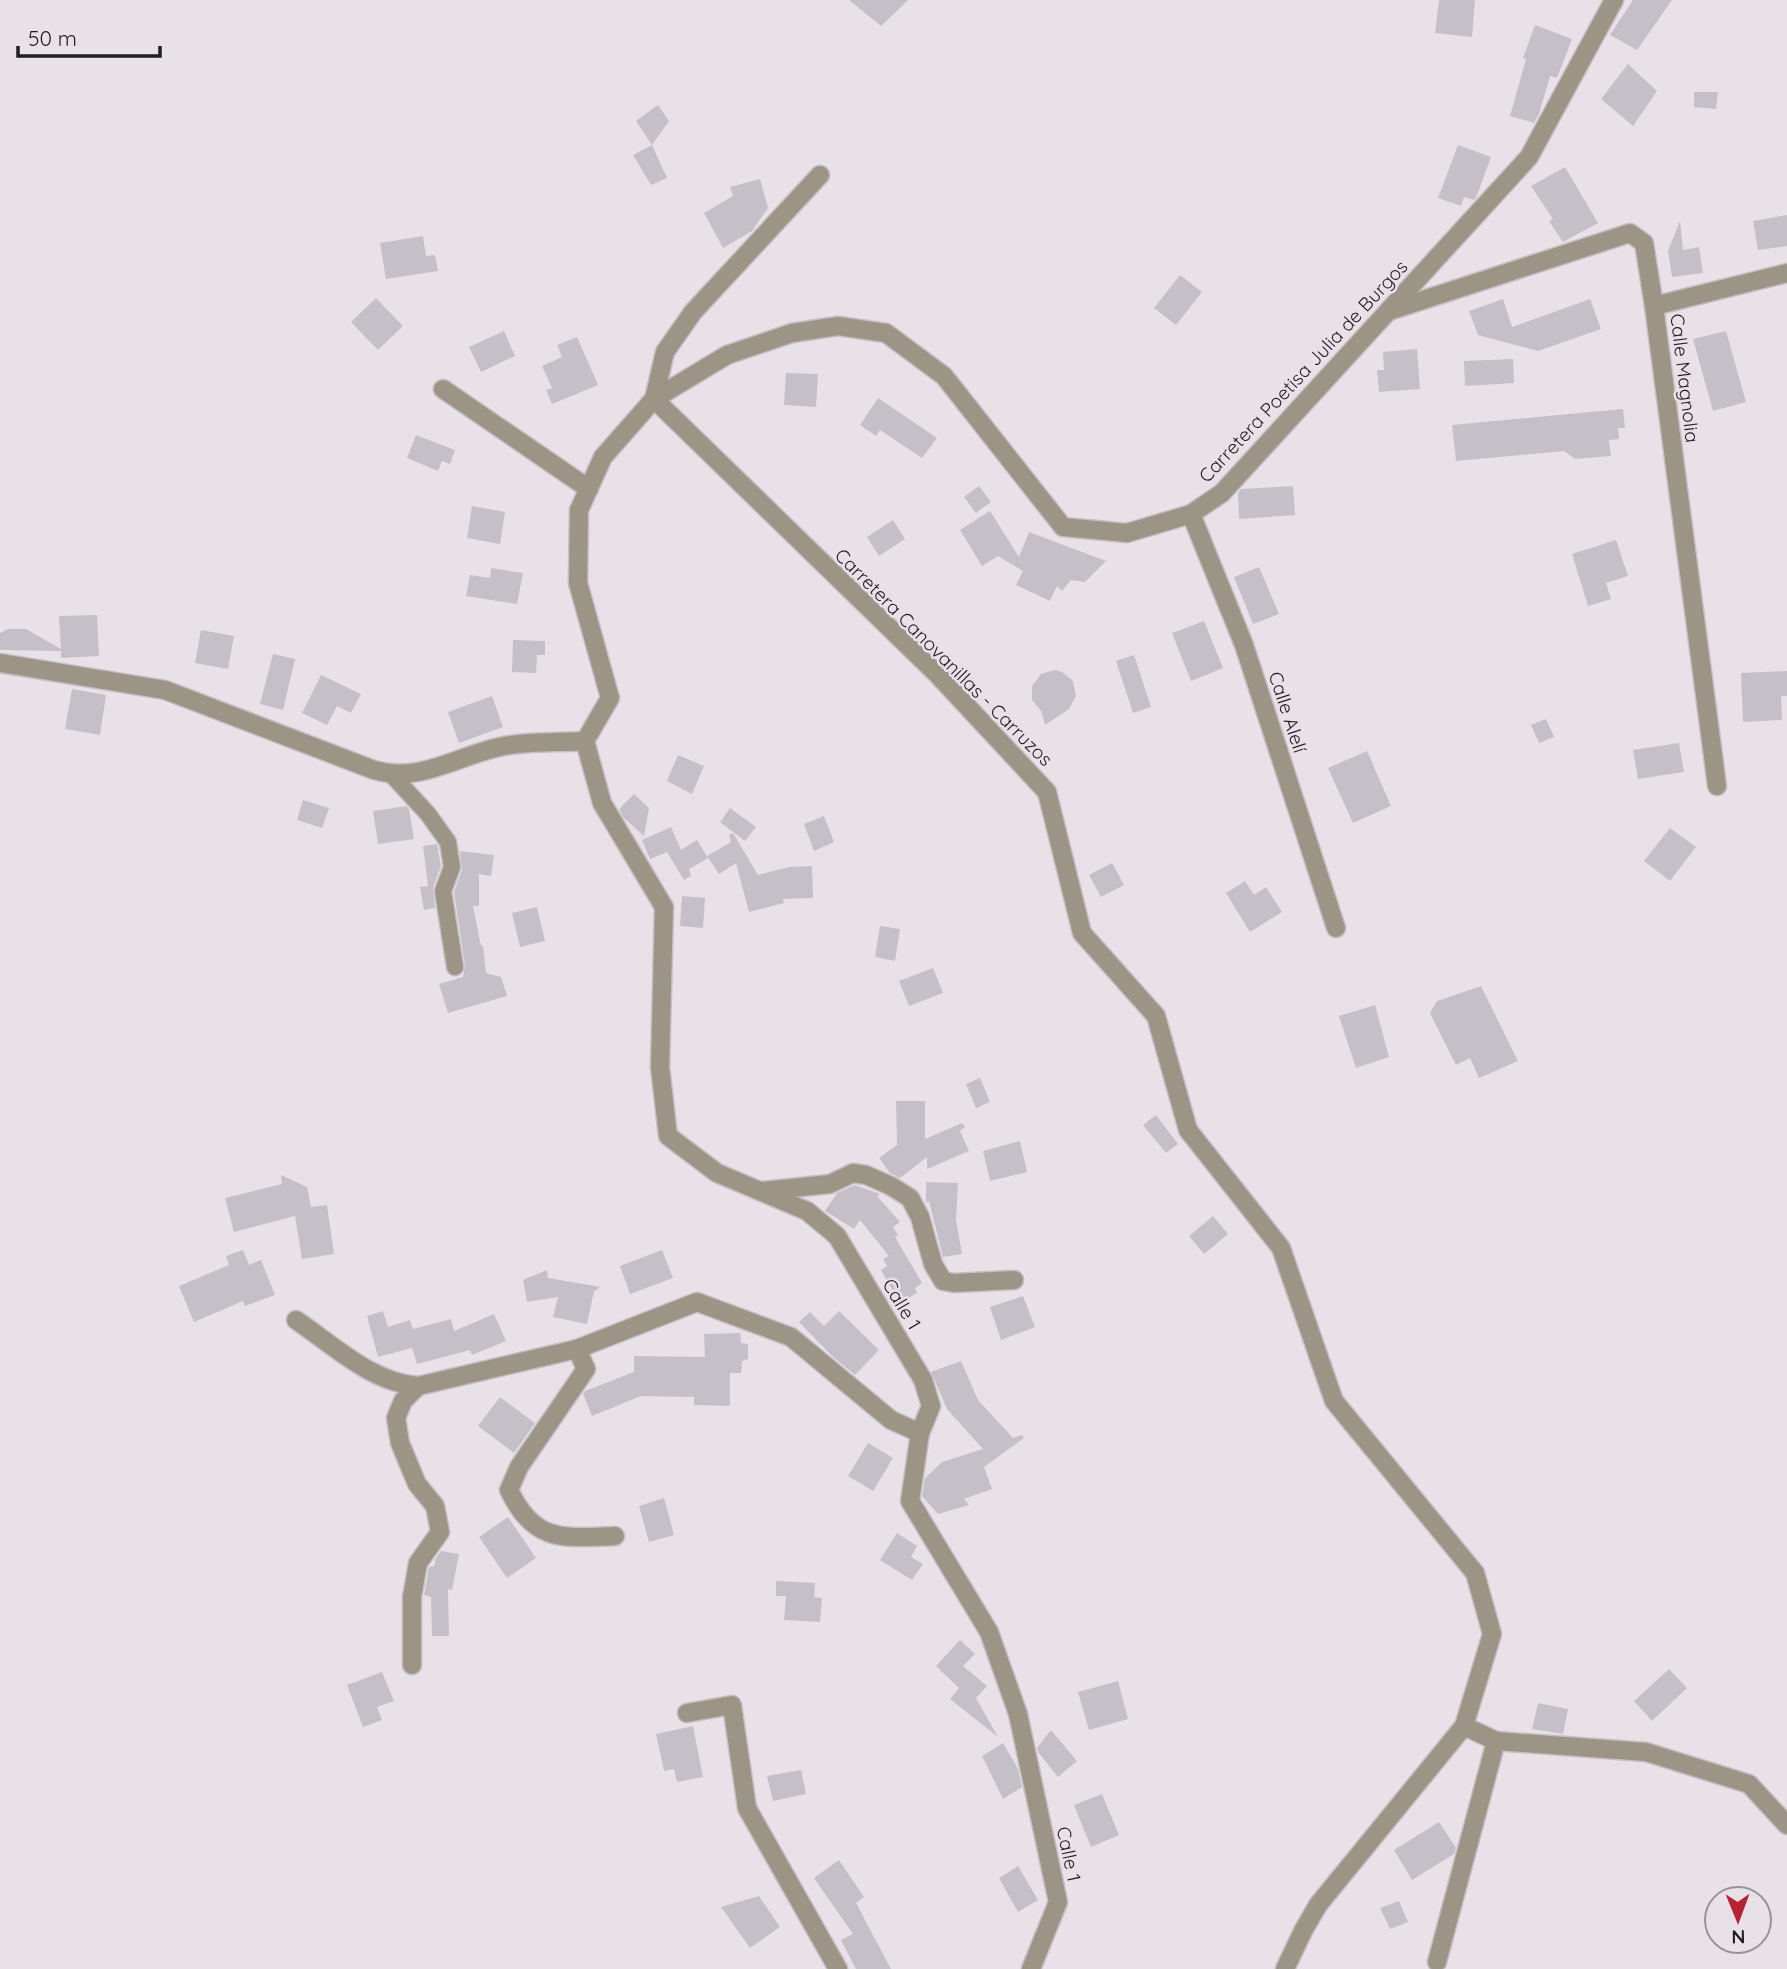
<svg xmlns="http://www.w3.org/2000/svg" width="1787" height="1969" font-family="Quicksand,sans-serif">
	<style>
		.building { fill: #c5c0c8 }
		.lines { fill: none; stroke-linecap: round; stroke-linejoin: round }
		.pedestrian-casing { stroke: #c5bec4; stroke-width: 19 }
		.minor-casing { stroke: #c5bec4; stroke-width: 21 }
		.tertiary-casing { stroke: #c5bec4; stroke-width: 21 }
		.pedestrian { stroke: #9c9586; stroke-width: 16 }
		.minor { stroke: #9c9586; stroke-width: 18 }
		.tertiary { stroke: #9c9586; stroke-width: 18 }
		.labels { text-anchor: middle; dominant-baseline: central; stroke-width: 5; stroke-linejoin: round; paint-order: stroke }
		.street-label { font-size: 19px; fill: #201d20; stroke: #e9e1e8 }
	</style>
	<rect width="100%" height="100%" fill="#e9e1e8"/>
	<g class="building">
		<polygon points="849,0 908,0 881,26"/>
		<polygon points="1439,0 1475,0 1472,37 1435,33"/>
		<polygon points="1633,0 1672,0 1637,50 1610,35"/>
		<polygon points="1535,25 1572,39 1557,78 1550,76 1539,114 1534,123 1510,116 1526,59 1523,58"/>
		<polygon points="1628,64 1657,91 1633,126 1601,99"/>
		<polygon points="1694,92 1718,92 1716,109 1694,107"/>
		<polygon points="658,105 669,121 652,145 636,121"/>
		<polygon points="652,145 667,178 651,185 633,155"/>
		<polygon points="1458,145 1491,157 1476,198 1474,200 1464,197 1461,206 1438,198"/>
		<polygon points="1565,167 1598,223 1563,242 1549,221 1553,219 1531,186"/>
		<polygon points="760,179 768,208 752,231 723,248 704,213 733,196 730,187"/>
		<polygon points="1787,215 1787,246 1758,250 1753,221"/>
		<polygon points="1680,221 1683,250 1699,247 1703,273 1672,277 1668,251"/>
		<polygon points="423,236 426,256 435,255 438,271 386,279 380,243"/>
		<polygon points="1180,275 1202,292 1176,325 1154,308"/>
		<polygon points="376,298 403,326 378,350 351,322"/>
		<polygon points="1503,299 1512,327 1590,299 1601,329 1538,351 1478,335 1469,311"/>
		<polygon points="504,331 515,356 481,372 469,347"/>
		<polygon points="1726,331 1746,402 1713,411 1693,339"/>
		<polygon points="577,337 598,385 552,404 546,390 552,388 542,366 562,357 557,345"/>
		<polygon points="1417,349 1420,389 1379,392 1377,370 1384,370 1383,352"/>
		<polygon points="1513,359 1514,383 1465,386 1464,361"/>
		<polygon points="786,373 818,374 816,407 784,405"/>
		<polygon points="878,398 937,438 922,458 880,430 876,436 860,425"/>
		<polygon points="1623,409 1625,428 1618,428 1619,439 1609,440 1611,456 1575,459 1564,451 1456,461 1452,425"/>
		<polygon points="416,435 455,450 450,464 442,461 438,471 407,458"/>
		<polygon points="979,486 991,502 976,513 964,497"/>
		<polygon points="1293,486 1295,515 1239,519 1238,493 1241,489"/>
		<polygon points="472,506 505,512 500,544 467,538"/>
		<polygon points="990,511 1019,557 1029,532 1106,561 1085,582 1071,580 1062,591 1057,586 1050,601 1016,585 1023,571 998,556 982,566 960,530"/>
		<polygon points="893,520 905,539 879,556 867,537"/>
		<polygon points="1616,540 1628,576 1606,583 1611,599 1588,606 1572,554"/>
		<polygon points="1259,567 1279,614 1253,624 1234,577"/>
		<polygon points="491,568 523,573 517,604 466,596 470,575 490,578"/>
		<polygon points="97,615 99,656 61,658 61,651 0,650 0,633 8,629 26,629 61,649 59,616"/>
		<polygon points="1204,621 1223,668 1191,681 1172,633"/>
		<polygon points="201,630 234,636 228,669 195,663"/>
		<polygon points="513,640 545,641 545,655 537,655 536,673 512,672"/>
		<polygon points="273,654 295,659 283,710 260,704"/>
		<polygon points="1134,655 1151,707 1133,713 1116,661"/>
		<polygon points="1055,670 1062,672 1073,681 1076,696 1069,709 1045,725 1041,711 1032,700 1032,686 1041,674"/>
		<polygon points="1787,671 1787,696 1781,696 1782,720 1743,722 1741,673"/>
		<polygon points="321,675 361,694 351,713 337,706 327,725 302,713"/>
		<polygon points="72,689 106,695 100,735 65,729"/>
		<polygon points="492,696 503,727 459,743 448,712"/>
		<polygon points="1546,719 1554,737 1539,743 1531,725"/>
		<polygon points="1679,743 1684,772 1638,779 1633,750"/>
		<polygon points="1367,751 1391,806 1353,823 1328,768"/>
		<polygon points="678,755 704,766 692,794 667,781"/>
		<polygon points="634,794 649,808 644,836 623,817 619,809"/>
		<polygon points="303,800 329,808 322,828 297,820"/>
		<polygon points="407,806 409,809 414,839 378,844 373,811"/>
		<polygon points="730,808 756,827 745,841 720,822"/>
		<polygon points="824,816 834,842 814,851 804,824"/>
		<polygon points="671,827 681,850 697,840 708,858 689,869 691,876 684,880 667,852 650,859 642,840"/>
		<polygon points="1670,828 1696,847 1670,881 1644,861"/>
		<polygon points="733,833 758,875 789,867 812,866 813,898 783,899 784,903 749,912 736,863 719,874 707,856 731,842 729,835"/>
		<polygon points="437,844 441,866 433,888 435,908 424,910 420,887 428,886 423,846"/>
		<polygon points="460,851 494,855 491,876 479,874 479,906 473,906 481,946 483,946 486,973 501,977 507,996 448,1013 439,984 463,977 465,966 454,892 462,870"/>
		<polygon points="1112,863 1124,885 1101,897 1089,875"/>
		<polygon points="1245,881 1254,895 1266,887 1282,912 1250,932 1226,893"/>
		<polygon points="682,896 705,898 703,928 680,926"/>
		<polygon points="537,907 545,941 520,947 512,913"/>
		<polygon points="880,926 900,929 895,961 875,957"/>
		<polygon points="933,968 943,993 909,1006 899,981"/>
		<polygon points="1481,986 1518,1061 1479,1078 1470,1058 1456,1065 1430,1013 1437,1001"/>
		<polygon points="1375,1005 1389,1057 1356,1068 1339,1016"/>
		<polygon points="980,1078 990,1102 976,1108 966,1084"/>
		<polygon points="896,1101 925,1101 925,1139 962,1123 965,1127 960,1131 969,1151 927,1169 927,1157 900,1178 890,1173 879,1158 897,1145"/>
		<polygon points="1156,1115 1178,1144 1166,1153 1143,1125"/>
		<polygon points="1020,1141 1027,1172 990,1181 983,1151"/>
		<polygon points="281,1175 307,1187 311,1207 327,1205 334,1254 302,1259 295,1216 234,1232 225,1198 282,1184"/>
		<polygon points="926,1182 958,1183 956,1220 962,1254 943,1257 929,1201 926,1203"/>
		<polygon points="855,1185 880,1194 877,1196 900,1222 893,1227 898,1235 895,1237 922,1283 915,1288 917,1293 900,1303 881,1270 887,1266 883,1259 889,1256 860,1220 854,1229 825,1211 837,1193"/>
		<polygon points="1213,1216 1228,1234 1204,1254 1189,1236"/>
		<polygon points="243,1250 249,1265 261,1260 275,1295 245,1306 243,1301 194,1322 179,1286 229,1265 226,1256"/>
		<polygon points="662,1250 673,1278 630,1294 620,1266"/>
		<polygon points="547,1270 548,1278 601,1287 594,1291 587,1324 553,1317 558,1297 527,1302 523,1280"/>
		<polygon points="1023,1296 1035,1327 1001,1340 990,1307"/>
		<polygon points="383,1311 388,1327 410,1320 413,1329 451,1319 454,1331 494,1314 506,1341 472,1355 470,1350 417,1364 412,1348 378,1357 367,1316"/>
		<polygon points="839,1311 879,1350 855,1375 833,1357 799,1322 810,1312 824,1326"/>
		<polygon points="740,1333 741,1343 748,1344 748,1359 742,1361 741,1373 730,1373 730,1406 694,1405 694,1397 641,1396 592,1416 583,1394 585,1391 634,1372 634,1356 705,1357 704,1334"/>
		<polygon points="961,1361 978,1400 1013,1438 1022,1435 1024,1438 984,1467 992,1489 964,1499 969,1505 938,1514 922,1496 925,1478 942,1462 983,1449 947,1409 931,1372"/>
		<polygon points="500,1397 535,1423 514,1453 478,1426"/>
		<polygon points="868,1443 893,1458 873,1491 848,1476"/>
		<polygon points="664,1498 674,1535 649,1542 639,1506"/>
		<polygon points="508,1517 536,1558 507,1578 479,1537"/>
		<polygon points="897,1533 917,1546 911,1557 923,1564 912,1580 880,1560"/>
		<polygon points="441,1551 459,1554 452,1590 448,1589 449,1636 432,1636 431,1597 424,1595 429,1567 434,1566 436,1558"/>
		<polygon points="776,1581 815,1583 814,1597 822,1598 820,1622 784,1620 786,1596 776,1596"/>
		<polygon points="960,1640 975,1654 963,1666 987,1686 976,1698 998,1737 950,1699 959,1688 936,1666"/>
		<polygon points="1669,1669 1687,1688 1652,1721 1634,1701"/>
		<polygon points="382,1672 394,1701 377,1707 382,1720 363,1727 347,1685"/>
		<polygon points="1118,1681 1128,1719 1089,1730 1078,1692"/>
		<polygon points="1538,1703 1568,1709 1563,1734 1532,1729"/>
		<polygon points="693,1726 703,1777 677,1782 674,1769 664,1771 656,1734"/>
		<polygon points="1051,1730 1077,1761 1058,1777 1038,1752 1037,1748"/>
		<polygon points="1003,1743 1018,1769 1022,1787 1003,1799 982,1756"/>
		<polygon points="801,1770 806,1794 773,1801 767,1776"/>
		<polygon points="1102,1794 1119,1835 1091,1847 1074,1805"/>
		<polygon points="1439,1822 1456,1848 1454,1854 1412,1880 1394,1850"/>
		<polygon points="839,1860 864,1897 856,1903 891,1969 856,1969 841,1940 853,1934 814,1878"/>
		<polygon points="1018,1866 1038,1900 1018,1912 999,1878"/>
		<polygon points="759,1896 780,1927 750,1948 721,1907"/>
		<polygon points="1399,1901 1408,1922 1390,1929 1380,1908"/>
	</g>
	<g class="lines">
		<defs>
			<polyline id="pedestrian" points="392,775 428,814 448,842 452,867 443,891 455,967"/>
			<g id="minor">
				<polyline points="1654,306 1787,273"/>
				<polyline points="1389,311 1630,233 1644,243 1654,306 1717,786"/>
				<polyline points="443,389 589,489"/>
				<polyline points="654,399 665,352 693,312 820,175"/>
				<polyline points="1191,514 1244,645 1336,928"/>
				<polyline points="585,741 602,803 664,907 660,1067 668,1136 717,1173 807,1211 837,1236 923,1380 931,1406 920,1433 910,1501 989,1632 1018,1714 1058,1902 1031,1969"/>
				<polyline points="762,1191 830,1184 853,1173 866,1175 891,1186 910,1198 920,1217 933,1264 943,1281 954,1283 1014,1280"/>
				<path d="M296,1320C333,1345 372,1383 418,1386L577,1349L697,1302L791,1337L891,1420L920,1433"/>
				<path d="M577,1349L586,1369L519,1467L509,1490C534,1543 563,1538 615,1536"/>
				<polyline points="412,1665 412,1597 418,1563 440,1532 435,1506 417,1484 400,1443 396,1418 403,1401 418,1386"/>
				<polyline points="687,1713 732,1705 747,1808 838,1969"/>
				<polyline points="1464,1726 1496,1741 1646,1752 1749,1784 1787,1825"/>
				<polyline points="1437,1962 1496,1741"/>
			</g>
			<g id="tertiary">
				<polyline points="654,399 938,675 1047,792 1082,933 1156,1016 1188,1130 1281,1248 1334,1401 1475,1573 1492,1634 1464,1726 1318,1905 1303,1931 1285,1969"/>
				<path d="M0,663L165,690L374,770C420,783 455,757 499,747C524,741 559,743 585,741L610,698L578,583L579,510L603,457L654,399L727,355L792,333L838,326L886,333L944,376L1063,527L1127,533L1191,514L1222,493L1529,157L1614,0"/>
			</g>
		</defs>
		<use href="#pedestrian" class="pedestrian-casing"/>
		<use href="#minor" class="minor-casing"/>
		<use href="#tertiary" class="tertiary-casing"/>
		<use href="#pedestrian" class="pedestrian"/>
		<use href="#minor" class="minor"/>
		<use href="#tertiary" class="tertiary"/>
	</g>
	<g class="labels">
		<g class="street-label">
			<text transform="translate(1303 371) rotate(-47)">Carretera Poetisa Julia de Burgos</text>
			<text transform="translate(1685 378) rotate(83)">Calle Magnolia</text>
			<text transform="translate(944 657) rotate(45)">Carretera Canovanillas - Carruzos</text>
			<text transform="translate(1288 712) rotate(72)">Calle Alelí</text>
			<text transform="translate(902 1304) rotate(59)">Calle 1</text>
			<text transform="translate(1069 1854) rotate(78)">Calle 1</text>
		</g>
	</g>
	<g transform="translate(1738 1920) rotate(179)"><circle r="33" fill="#e9e1e8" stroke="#999398" stroke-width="2"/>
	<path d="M0-5L12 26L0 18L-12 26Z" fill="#b52334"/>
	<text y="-10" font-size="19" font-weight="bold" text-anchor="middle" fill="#201d20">N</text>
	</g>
	<path d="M18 46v10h142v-10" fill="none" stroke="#201d20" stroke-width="3.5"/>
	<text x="28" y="46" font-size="21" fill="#201d20" stroke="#e9e1e8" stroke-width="5" paint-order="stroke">50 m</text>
</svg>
